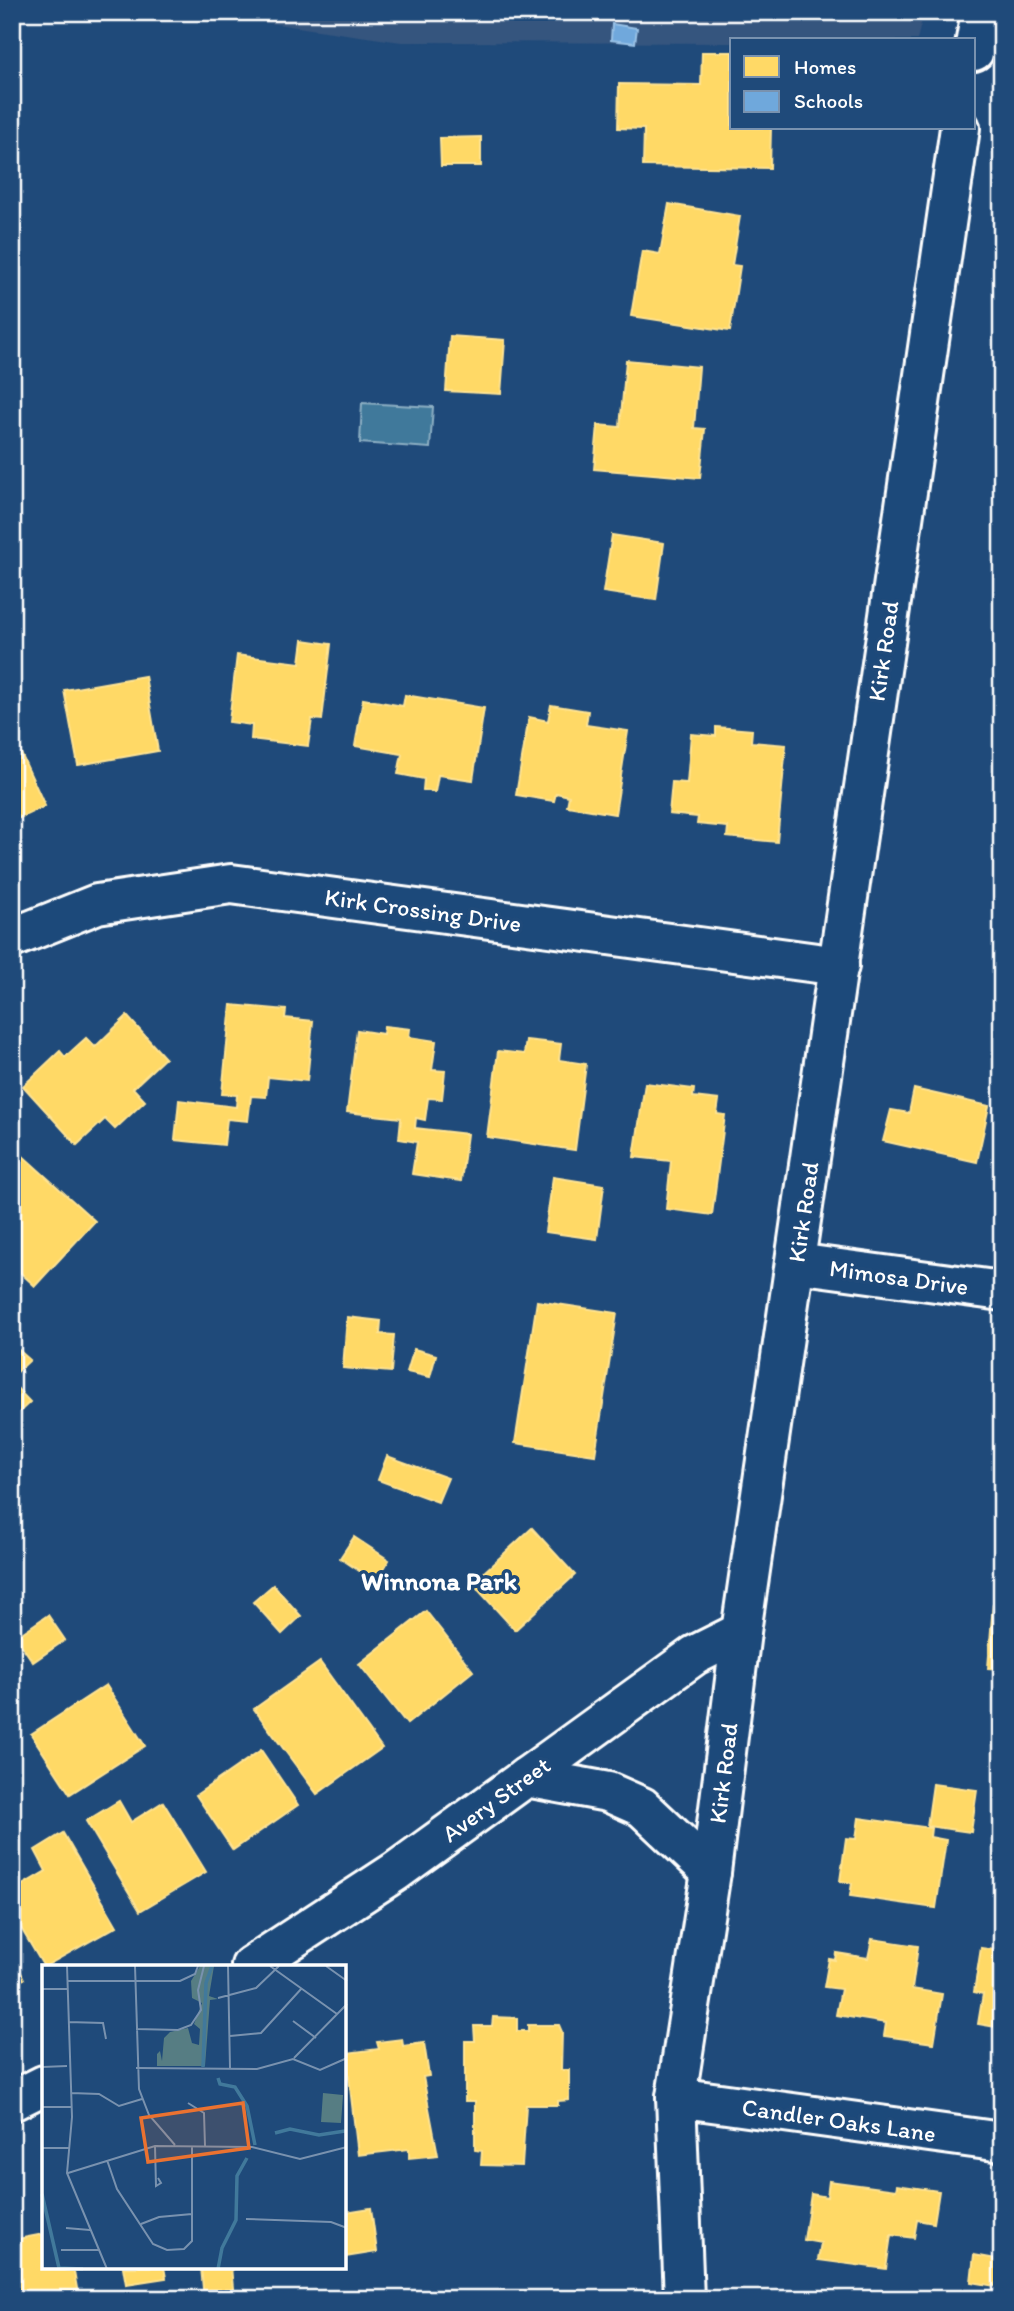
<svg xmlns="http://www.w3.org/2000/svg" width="1014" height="2311" font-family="Itim,sans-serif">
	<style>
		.built { fill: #34547e }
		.water { fill: #41799b; stroke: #8dafc3; stroke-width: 2 }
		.homes { fill: #ffd966; stroke: #ffe494; stroke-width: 2 }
		.schools { fill: #6fa8dc; stroke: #9ac2e6; stroke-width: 2 }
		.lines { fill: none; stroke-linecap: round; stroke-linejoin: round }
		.minor-casing { stroke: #fff; stroke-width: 44 }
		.minor { stroke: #1f4a7a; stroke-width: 38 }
		.labels { text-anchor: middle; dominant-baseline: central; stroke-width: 7; stroke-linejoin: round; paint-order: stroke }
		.street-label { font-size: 24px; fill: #fff; stroke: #1f4a7a }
		.neighbourhood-label { font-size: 26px; font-weight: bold; fill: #fff; stroke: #1f4a7a }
		.inset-river { fill: none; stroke: #41799b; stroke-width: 3.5 }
		.inset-road { fill: none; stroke: #7992af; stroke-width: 2 }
		.view { fill: #eb7230; fill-opacity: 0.15; stroke: #eb7230; stroke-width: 3.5 }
		.inset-edge { fill: none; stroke: #fff; stroke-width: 3.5 }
	</style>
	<rect width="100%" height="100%" fill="#1f4a7a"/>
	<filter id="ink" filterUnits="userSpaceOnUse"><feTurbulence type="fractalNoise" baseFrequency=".0143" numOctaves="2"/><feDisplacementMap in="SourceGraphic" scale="14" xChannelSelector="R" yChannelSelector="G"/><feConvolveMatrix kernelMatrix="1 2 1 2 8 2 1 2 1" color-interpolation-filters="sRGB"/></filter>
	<g filter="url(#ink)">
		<polygon class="built" points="191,12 924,12 917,40 732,40 732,43 401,42"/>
		<polygon class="water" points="362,403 433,407 430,448 360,443"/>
		<g class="homes">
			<polygon points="702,52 732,52 732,128 771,128 770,168 643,166 644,129 618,128 619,84 701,85"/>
			<polygon points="481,137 481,166 441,166 440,138"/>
			<polygon points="669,204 740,216 732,265 740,266 730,331 631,316 642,251 660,254"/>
			<polygon points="450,336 505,340 501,394 446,391"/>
			<polygon points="626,360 699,367 694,428 705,429 700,478 594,469 598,425 620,427"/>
			<polygon points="612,535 664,543 656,600 603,592"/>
			<polygon points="303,640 331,644 322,720 312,719 308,746 251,739 252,725 229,722 237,655 300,663"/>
			<polygon points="145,676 158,751 78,765 64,690"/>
			<polygon points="405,695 484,708 473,780 438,775 435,792 423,790 424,779 398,774 402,754 355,746 363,699 403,706"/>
			<polygon points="551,705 588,711 586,725 628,731 615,814 567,806 569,796 556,793 554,801 516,795 529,717 548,721"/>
			<polygon points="716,727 752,730 751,742 786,745 777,842 727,837 728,827 697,824 698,817 669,814 672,782 687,783 691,734 716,736"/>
			<polygon points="12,734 45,806 13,821 12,820"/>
			<polygon points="231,1005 286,1010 285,1018 313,1021 307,1081 268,1077 266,1097 251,1096 248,1121 227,1119 224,1145 175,1140 179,1100 236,1107 237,1095 222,1094"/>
			<polygon points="127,1016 165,1058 133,1088 145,1101 115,1129 105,1119 77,1145 23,1086 60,1051 65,1057 86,1038 95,1047"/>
			<polygon points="384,1026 410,1029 409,1037 436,1041 432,1070 445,1071 442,1099 428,1098 425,1120 416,1118 415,1128 467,1134 461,1181 412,1174 417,1142 399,1139 401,1118 347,1112 357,1030 383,1034"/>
			<polygon points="526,1040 561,1044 559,1060 586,1064 575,1150 487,1137 498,1051 524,1054"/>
			<polygon points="645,1083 694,1089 693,1097 719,1100 717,1114 725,1115 712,1215 666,1209 671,1161 634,1157"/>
			<polygon points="914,1089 989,1106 977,1162 883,1141 891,1110 909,1113"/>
			<polygon points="12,1146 95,1221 35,1286 12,1265 12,1215 17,1210 12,1206"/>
			<polygon points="553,1177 604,1185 597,1239 545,1232"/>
			<polygon points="537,1301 617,1313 595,1455 515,1443"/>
			<polygon points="347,1317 381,1321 380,1334 394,1335 391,1372 343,1368"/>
			<polygon points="12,1344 30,1360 12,1377"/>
			<polygon points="414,1349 436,1355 430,1377 407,1372"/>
			<polygon points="12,1383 30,1402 12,1419"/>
			<polygon points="387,1456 448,1478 438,1502 378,1480"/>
			<polygon points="532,1528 575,1575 515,1630 472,1583"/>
			<polygon points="354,1537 389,1560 376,1582 340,1558"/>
			<polygon points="273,1585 301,1616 282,1634 253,1602"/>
			<polygon points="993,1604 1002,1605 1002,1669 988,1668"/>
			<polygon points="426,1611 473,1671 407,1724 359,1664"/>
			<polygon points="48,1615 65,1640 33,1662 16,1637"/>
			<polygon points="320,1662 382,1748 317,1794 254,1709"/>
			<polygon points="106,1685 145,1746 70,1794 31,1734"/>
			<polygon points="261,1750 298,1805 233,1850 196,1795"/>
			<polygon points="933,1784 977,1790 971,1832 927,1826"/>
			<polygon points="119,1801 131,1822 163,1802 206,1872 140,1911 86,1821"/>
			<polygon points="859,1818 931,1828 930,1837 946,1840 936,1908 850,1896 852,1883 840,1881 846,1838 856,1839"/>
			<polygon points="63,1833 117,1926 44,1967 12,1913 12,1891 46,1871 35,1850"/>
			<polygon points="872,1939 918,1946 912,1989 942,1994 934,2043 884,2036 886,2023 836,2015 841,1989 824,1987 829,1959 835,1960 836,1953 868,1958"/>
			<polygon points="981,1948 1002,1951 1002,2028 978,2024 983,1994 974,1992"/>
			<polygon points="12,1953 24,1979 12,1984"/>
			<polygon points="493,2017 517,2018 517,2031 528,2031 528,2025 559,2025 562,2032 561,2070 569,2070 569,2100 558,2101 558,2105 526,2105 522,2166 481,2165 482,2151 475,2150 475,2101 465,2101 465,2041 475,2041 474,2026 492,2026"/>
			<polygon points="402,2039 403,2046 424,2043 429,2076 423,2077 438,2155 409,2158 409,2149 358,2155 346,2053 379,2049 377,2042"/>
			<polygon points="829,2181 896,2190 897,2185 939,2191 934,2223 917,2220 914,2238 891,2235 886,2269 818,2260 821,2243 804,2240 811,2194 827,2197"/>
			<polygon points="371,2208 377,2252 345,2257 345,2212"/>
			<polygon points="44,2234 44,2267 73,2267 79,2299 12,2299 12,2240"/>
			<polygon points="974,2255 1002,2260 1002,2287 971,2282"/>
			<polygon points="123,2267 164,2267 166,2278 126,2284"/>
			<polygon points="201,2267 231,2267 234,2299 204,2299"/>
			<polygon points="811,2290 870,2297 870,2299 809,2299"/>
		</g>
		<g class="schools">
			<rect x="424" y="12" width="63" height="6"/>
			<polygon points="612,24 637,28 635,43 611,40"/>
		</g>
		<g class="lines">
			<defs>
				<g id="minor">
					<polyline points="974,51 981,12"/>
					<polyline points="12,938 97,904 231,884 839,966"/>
					<polyline points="796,1263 1002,1291"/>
					<polyline points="526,1777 608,1792 642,1807 711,1872"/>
					<polyline points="251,1966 395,1872 695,1655 741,1632"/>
					<polyline points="676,2097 1002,2142"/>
					<polyline points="12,2101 44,2085"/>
					<polyline points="684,2299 676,2097 711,1872 741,1632 960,128"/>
				</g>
			</defs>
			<use href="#minor" class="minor-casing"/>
			<use href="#minor" class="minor"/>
		</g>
	</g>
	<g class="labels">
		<g class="street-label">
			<text transform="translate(883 651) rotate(-82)">Kirk Road</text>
			<text transform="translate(423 910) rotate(8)">Kirk Crossing Drive</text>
			<text transform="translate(803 1212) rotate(-82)">Kirk Road</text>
			<text transform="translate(899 1277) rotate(8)">Mimosa Drive</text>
			<text transform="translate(723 1773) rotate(-83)">Kirk Road</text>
			<text transform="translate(496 1799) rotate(-36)">Avery Street</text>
			<text transform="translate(839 2120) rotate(8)">Candler Oaks Lane</text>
		</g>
		<g class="neighbourhood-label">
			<text x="439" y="1581">Winnona Park</text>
		</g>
	</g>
	<g transform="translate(42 1965)">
		<rect width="304" height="304" fill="#1f4a7a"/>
		<path d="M158,1H172L167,31L176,34L168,35L163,101H115V89L118,86L120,96L122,73L128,67L146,63L150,78L157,80L158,64L152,59L160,38L150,33L149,16ZM281,128L301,130L299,158L279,157Z" fill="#567d83"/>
		<path class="inset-river" d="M161,102L164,18L170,1M176,113L178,119L193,122L205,141L213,180M233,168L248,164L277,170L303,166M0,229L17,303L41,304M176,304L180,283L194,255L195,211L205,193"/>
		<path class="inset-road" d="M25,1L30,152L25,208L65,304M93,1L97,124L107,150L133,180M186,1L188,103M228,1L295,49M284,1L305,16M26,16H138L153,9L156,1M0,24H25M176,33L214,23L237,1M251,56L274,73M26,57L61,58L64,74M94,64L136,65L149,60L159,45L156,25L162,1M188,71L219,68L260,23M252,93L305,39M0,102L25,101M94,103L215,104L251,94L278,105L305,93M29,128L57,129L77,141L100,134M146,138L162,148L163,181M0,142H29M113,181L114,221L119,218L116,213M0,183H27M65,195L75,224L111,279L125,285L142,284L150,276V181M26,208L113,181L210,182L258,194L305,182M204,254L289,257L305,263M99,259L117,252L150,249M24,263L48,265M19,285H57"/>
		<path class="view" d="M201,138L207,183L106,197L99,153Z"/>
		<rect width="304" height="304" class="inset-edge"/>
	</g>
	<rect width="1014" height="2311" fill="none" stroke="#1f4a7a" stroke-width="42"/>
	<rect x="21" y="21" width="972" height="2269" fill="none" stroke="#fff" stroke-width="2.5" filter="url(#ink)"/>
	<rect x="730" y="38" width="245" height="91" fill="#1f4a7a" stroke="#7992af" stroke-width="2"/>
	<rect x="744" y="56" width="35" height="21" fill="#ffd966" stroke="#7992af" stroke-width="2"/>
	<text x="794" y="74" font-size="21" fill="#ffffff">Homes</text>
	<rect x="744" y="91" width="35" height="21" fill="#6fa8dc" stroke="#7992af" stroke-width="2"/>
	<text x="794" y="108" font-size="21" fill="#ffffff">Schools</text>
</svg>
